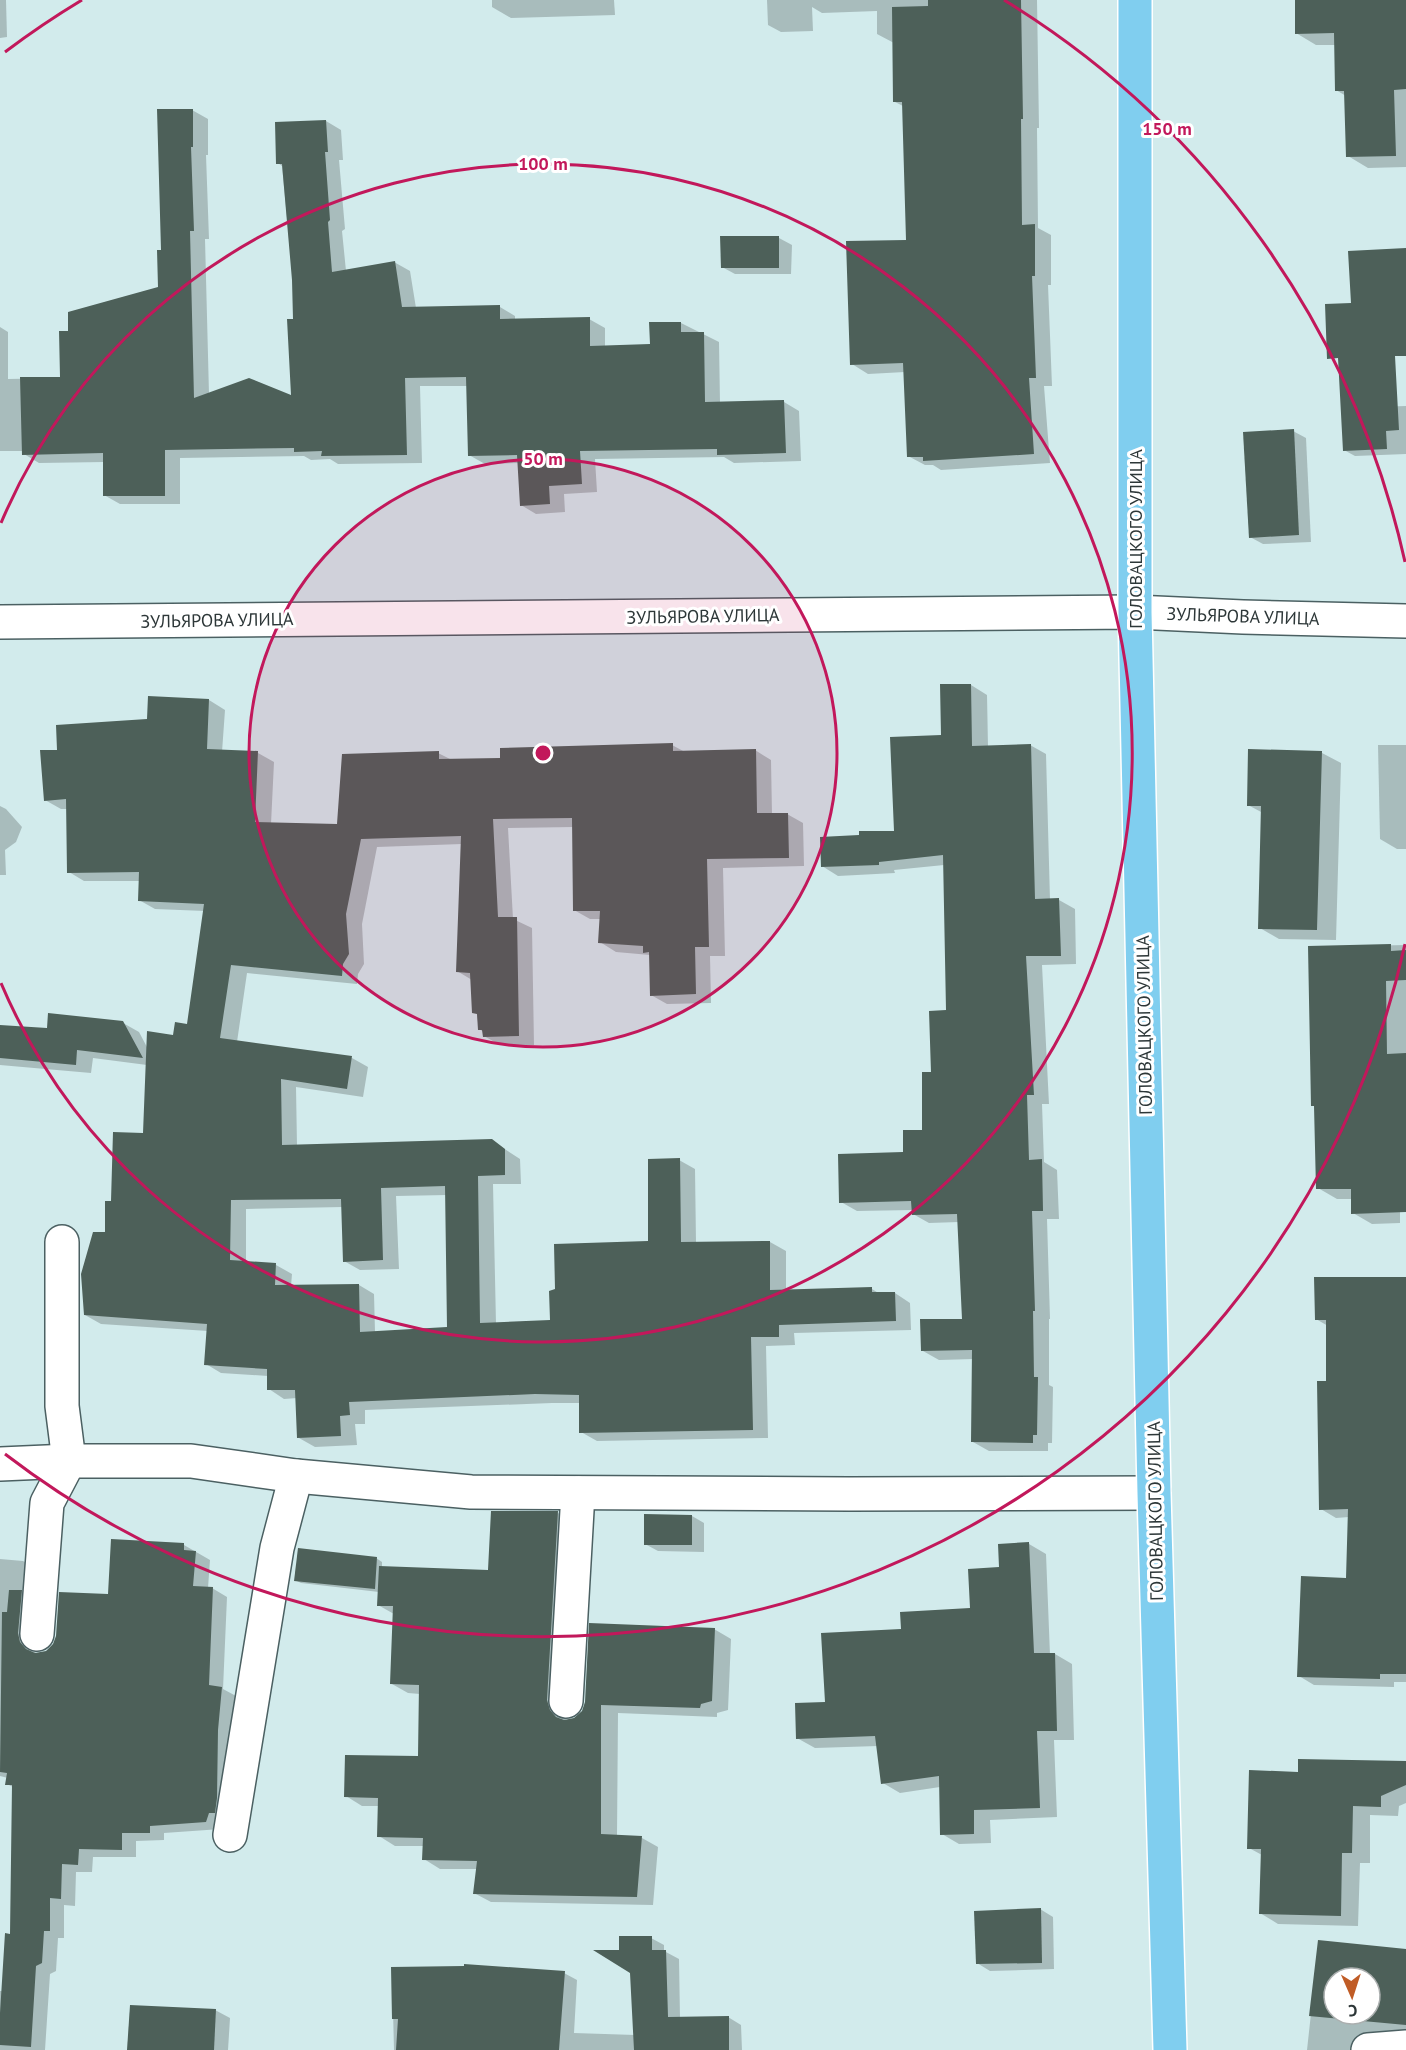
<svg xmlns="http://www.w3.org/2000/svg" width="1406" height="2050" font-family="'PT Sans',sans-serif">
	<style>
		.shadow { fill: #0003; fill-rule: evenodd }
		.building { fill: #4d6059; fill-rule: evenodd }
		.lines { fill: none; stroke-linecap: round; stroke-linejoin: round }
		.minor-casing { stroke: #4b6062; stroke-width: 36 }
		.major-casing { stroke: #fff; stroke-width: 36 }
		.minor { stroke: #fff; stroke-width: 33 }
		.major { stroke: #80ceef; stroke-width: 33 }
		.ring { fill: none; stroke: #c2185b; stroke-width: 3 }
		.labels { text-anchor: middle; dominant-baseline: central; stroke-width: 6; stroke-linejoin: round; paint-order: stroke }
		.street-label { font-size: 18px; fill: #2d3738; stroke: #fff }
		.centre { fill: #c2185b; stroke: #fff; stroke-width: 3 }
		.ring-label { font-size: 18px; text-anchor: middle; font-weight: bold; fill: #c2185b; stroke: #fff; stroke-width: 6; stroke-linejoin: round; paint-order: stroke }
	</style>
	<rect width="100%" height="100%" fill="#d2ebec"/>
	<g class="shadow">
		<polygon points="0,0 6,0 7,37 0,38"/>
		<polygon points="492,0 614,0 615,15 511,18 492,7"/>
		<polygon points="767,0 1037,0 1039,128 1037,128 1038,228 1051,235 1051,285 1048,285 1052,386 1044,386 1050,463 941,470 933,465 925,465 908,456 905,372 868,374 852,364 908,242 903,106 895,102 894,43 877,34 877,11 822,13 812,7 813,31 781,32 768,25"/>
		<polygon points="1296,0 1406,0 1406,167 1368,168 1348,156 1346,96 1336,90 1336,45 1316,45 1296,33"/>
		<polygon points="192,110 208,119 208,155 206,155 209,239 205,239 209,394 293,398 295,321 293,280 282,166 278,163 326,121 341,130 343,160 339,160 345,229 342,231 346,271 394,262 410,271 416,308 500,307 515,316 515,320 589,319 605,328 605,347 651,346 681,323 719,342 720,403 784,402 799,411 801,461 734,463 724,457 595,459 597,492 564,494 565,512 536,514 521,505 519,463 485,464 469,455 468,386 420,386 422,463 338,464 330,459 311,460 304,456 180,458 180,504 120,504 104,495 105,462 39,463 24,454 23,451 0,451 0,327 8,332 8,379 62,378 70,332 159,288 162,251"/>
		<polygon points="779,238 792,245 791,274 735,274 722,267"/>
		<polygon points="1406,406 1406,454 1355,456 1344,450 1342,408"/>
		<polygon points="1293,431 1306,438 1311,542 1263,544 1250,537"/>
		<polygon points="971,685 987,695 988,747 1030,745 1046,754 1050,900 1059,900 1075,909 1076,964 1042,965 1049,1104 1042,1104 1044,1162 1057,1170 1059,1219 1047,1219 1050,1319 1049,1319 1049,1385 1053,1387 1052,1443 1048,1443 1048,1451 989,1451 973,1442 974,1359 939,1360 923,1351 963,1320 959,1222 929,1223 913,1214 913,1210 857,1211 841,1202 905,1153 923,1131 932,1073 948,1012 944,865 894,870 895,873 838,876 822,866 895,832 943,736"/>
		<path d="M209,700L225,710L222,752L258,753L274,762L271,824L339,826L438,753L452,760H502L672,745L685,752L755,750L771,760L772,814H787L803,823L804,866L723,868L725,956H710L711,1003L667,1004L651,995L650,955L616,952L600,942L601,919H590L574,910V827L508,828L513,919L532,928L534,1045H500L484,1036V1032L479,1029L472,980L457,971L462,844L377,847L362,924L364,964L358,974L357,984L247,973L237,1042L352,1058L368,1067L363,1097L296,1087L297,1146L491,1140L520,1159L521,1184H493L496,1324L552,1321L650,1242L679,1160L695,1169L696,1243L770,1242L786,1251V1291L872,1289L880,1294L895,1293L910,1303L911,1330L794,1333L795,1345L766,1346L768,1438L597,1441L581,1432V1403H552L365,1410V1424H355L357,1445L315,1447L299,1438L297,1398L284,1399L269,1389L268,1376L221,1373L206,1364L208,1331L101,1324L85,1315L112,1202L145,1134L147,1065L93,1058L91,1073L0,1065V1026L48,1029L123,1023L139,1032L148,1049L174,1037L188,1026L205,911L155,909L139,900L140,881H84L69,872L68,809H61L45,800L59,751ZM447,1195L449,1329L375,1332L374,1294L359,1285L291,1286L292,1274L276,1265L246,1263V1209L343,1207L344,1261L360,1270L399,1269L396,1196Z"/>
		<polygon points="1378,745 1406,745 1406,849 1397,849 1380,839"/>
		<polygon points="1322,753 1341,763 1336,940 1279,939 1260,928 1263,813 1248,805"/>
		<polygon points="0,806 6,809 22,827 16,842 5,850 6,875 0,875"/>
		<polygon points="1406,945 1406,1205 1400,1205 1400,1223 1372,1224 1353,1213 1353,1199 1337,1199 1318,1188 1309,947"/>
		<polygon points="1406,1293 1406,1682 1394,1682 1394,1687 1314,1685 1299,1676 1348,1580 1349,1517 1336,1518 1321,1509 1328,1382 1328,1326 1316,1319"/>
		<polygon points="558,1513 574,1522 563,1710 566,1721 576,1719 714,1629 731,1639 728,1710 717,1713 717,1717 618,1713 617,1837 642,1838 658,1847 653,1905 491,1902 474,1893 477,1869 440,1869 424,1859 424,1846 395,1846 379,1836 379,1806 362,1806 346,1796 420,1758 420,1694 408,1693 392,1684 394,1614 378,1605 379,1592 301,1583 295,1580 376,1558 382,1562 382,1567 489,1572"/>
		<polygon points="692,1516 704,1523 704,1552 658,1551 645,1544"/>
		<polygon points="1029,1544 1046,1554 1050,1655 1055,1654 1072,1664 1074,1740 1054,1740 1057,1817 990,1820 991,1843 959,1844 942,1834 940,1787 900,1793 883,1783 878,1746 815,1748 797,1738 826,1704 903,1630 972,1610 1000,1569"/>
		<polygon points="184,1545 210,1560 208,1588 212,1588 227,1597 223,1689 236,1696 221,1829 164,1833 164,1840 136,1841 136,1857 93,1857 92,1872 76,1872 75,1906 64,1905 64,1938 58,1938 56,1971 50,1974 45,2050 0,2050 0,1991 3,1991 12,1935 13,1787 7,1784 8,1778 0,1776 0,1559 23,1561 38,1570 32,1642 36,1654 46,1652 109,1595"/>
		<polygon points="1406,1763 1406,1803 1399,1806 1398,1816 1370,1815 1370,1863 1360,1863 1358,1926 1278,1924 1260,1913 1262,1855 1249,1848 1300,1773"/>
		<polygon points="1040,1909 1053,1917 1054,1969 990,1971 977,1963"/>
		<polygon points="651,1938 664,1945 664,1951 679,1959 680,2018 728,2017 741,2025 742,2050 394,2050 392,1969 564,1973 577,1980 574,2033 635,2035 631,1972 621,1951"/>
		<path d="M1319,1941L1406,1951V2039L1371,2050H1307ZM1334,1978H1370V2014H1334Z"/>
		<polygon points="215,2010 230,2018 228,2050 129,2050"/>
	</g>
	<g class="building">
		<polygon points="928,0 1021,0 1023,119 1021,119 1022,225 1035,224 1035,276 1032,276 1036,378 1029,378 1034,454 923,461 923,457 907,457 903,363 850,365 846,241 906,240 902,102 893,102 892,7 928,6"/>
		<polygon points="1295,0 1406,0 1406,89 1394,90 1396,156 1346,157 1344,91 1335,91 1334,33 1295,34"/>
		<polygon points="157,109 193,109 193,147 191,147 194,231 190,231 194,398 249,378 291,395 287,319 293,319 292,280 282,164 276,164 275,122 326,120 328,152 325,152 330,220 328,222 332,272 395,261 402,307 500,305 500,319 590,317 590,346 650,344 649,322 681,322 681,332 704,332 705,402 784,400 786,453 717,455 717,449 580,451 582,484 549,486 550,504 520,506 517,455 468,456 466,377 405,378 407,455 321,456 322,451 294,452 294,448 165,450 165,496 103,496 103,453 22,455 20,377 60,377 59,331 68,331 68,312 158,287 157,250 161,250"/>
		<polygon points="720,236 779,236 779,268 721,268"/>
		<polygon points="1406,248 1406,356 1395,356 1399,430 1386,431 1387,449 1343,451 1338,358 1327,359 1325,304 1351,303 1348,251"/>
		<polygon points="1294,429 1299,535 1249,538 1243,432"/>
		<polygon points="940,684 971,684 972,746 1031,744 1035,899 1059,898 1061,956 1026,956 1034,1095 1027,1095 1029,1160 1042,1159 1043,1211 1032,1211 1035,1311 1033,1311 1034,1377 1038,1377 1037,1435 1033,1435 1033,1443 971,1442 972,1350 921,1351 920,1319 962,1319 957,1214 912,1215 911,1201 839,1203 838,1154 903,1152 903,1130 922,1130 922,1072 931,1072 929,1011 946,1010 943,855 879,862 879,865 821,867 820,837 859,835 859,831 894,831 890,737 941,735"/>
		<path d="M148,696L209,699L207,749L258,751L255,822L337,824L342,754L439,751V759L500,758V748L673,743V751L756,749L757,813H788L789,858L707,859L709,947H695L696,994L650,996L649,952L643,953V946L598,943L600,911H573L572,818L493,819L498,917H517L519,1036L483,1037L482,1030H478L477,1014L472,1013L470,973L456,972L461,836L361,839L346,914L349,954L343,964L342,976L231,965L220,1038L352,1056L347,1089L281,1079L282,1145L492,1139L505,1149V1175L478,1176L480,1323L550,1320L549,1291L555,1289L554,1244L648,1241V1159L680,1158L681,1242L770,1241V1290L872,1287V1292H895L896,1321L779,1325V1337H751L753,1430L579,1433V1395L535,1394L349,1402L350,1415L340,1416L341,1436L297,1438L295,1390H267V1369L204,1365L207,1324L84,1315L81,1274L93,1232H105V1201H111L113,1132L143,1133L147,1031L173,1035L175,1022L187,1024L204,904L138,901L139,872L67,873L66,799L44,801L40,750H57L56,725L147,719ZM445,1186L447,1327L360,1332L359,1284L275,1285L276,1263L230,1260L231,1200L341,1199L343,1262L383,1260L381,1188Z"/>
		<polygon points="1248,749 1322,751 1317,930 1258,929 1261,806 1247,806"/>
		<polygon points="1391,944 1391,951 1406,950 1406,980 1386,981 1387,1054 1406,1053 1406,1212 1351,1214 1351,1189 1316,1189 1314,1106 1311,1106 1308,946"/>
		<polygon points="48,1013 123,1021 143,1058 77,1050 76,1065 0,1058 0,1025 47,1028"/>
		<polygon points="1314,1277 1406,1277 1406,1674 1380,1674 1380,1679 1297,1677 1301,1576 1346,1578 1348,1509 1319,1510 1317,1381 1326,1381 1326,1320 1315,1320"/>
		<polygon points="491,1511 558,1511 547,1700 550,1710 556,1717 564,1720 574,1718 582,1711 585,1702 589,1623 715,1628 712,1701 701,1704 700,1708 601,1705 601,1834 642,1836 637,1897 473,1894 477,1861 422,1860 423,1838 377,1837 378,1798 344,1797 345,1755 418,1756 419,1685 390,1684 393,1606 377,1606 379,1566 488,1570"/>
		<polygon points="644,1514 692,1515 692,1545 644,1545"/>
		<polygon points="111,1539 184,1543 184,1550 196,1551 193,1586 213,1587 209,1685 222,1687 218,1730 217,1798 215,1813 209,1813 206,1822 150,1826 150,1833 122,1833 122,1850 79,1849 78,1865 62,1864 61,1899 50,1898 50,1931 44,1931 42,1963 36,1966 31,2047 0,2045 0,2013 5,1933 10,1934 12,1785 5,1785 7,1773 0,1772 2,1612 7,1612 9,1590 22,1590 18,1633 20,1642 26,1649 35,1653 46,1651 53,1644 56,1636 59,1592 108,1594"/>
		<polygon points="1029,1542 1034,1653 1055,1653 1057,1731 1037,1731 1040,1808 974,1810 974,1834 940,1835 939,1776 881,1784 875,1736 796,1739 795,1703 825,1702 821,1633 901,1629 900,1612 970,1608 968,1569 999,1567 998,1544"/>
		<polygon points="298,1548 377,1557 375,1589 294,1581"/>
		<polygon points="1298,1759 1406,1761 1406,1785 1381,1796 1381,1807 1353,1806 1352,1853 1342,1853 1341,1916 1259,1914 1261,1849 1247,1849 1249,1770 1298,1772"/>
		<polygon points="1041,1908 1042,1963 976,1964 974,1911"/>
		<polygon points="619,1936 652,1936 652,1950 666,1950 668,2017 729,2016 729,2050 634,2050 630,1973 593,1950 619,1950"/>
		<path d="M1318,1940L1406,1949V2025L1309,2016ZM1334,1978H1370V2014H1334Z"/>
		<polygon points="464,1964 565,1971 559,2050 396,2050 398,2019 392,2019 391,1967 464,1966"/>
		<polygon points="130,2005 216,2009 214,2050 127,2050"/>
	</g>
	<g class="lines">
		<defs>
			<g id="minor">
				<polyline points="0,622 1135,612 1243,617 1406,621"/>
				<polyline points="0,1464 69,1461 191,1461 296,1476 471,1492 849,1494 1154,1493"/>
				<polyline points="37,1634 47,1503 69,1461 62,1406 62,1242"/>
				<polyline points="566,1701 578,1493"/>
				<polyline points="230,1835 277,1548 296,1476"/>
				<polyline points="1368,2050 1406,2047"/>
			</g>
			<polyline id="major" points="1135,0 1135,612 1154,1493 1170,2050"/>
		</defs>
		<use href="#minor" class="minor-casing"/>
		<use href="#major" class="major-casing"/>
		<use href="#minor" class="minor"/>
		<use href="#major" class="major"/>
	</g>
	<circle cx="543" cy="753" r="294" fill="#c2185b" fill-opacity=".12"/>
	<g class="ring">
		<circle cx="543" cy="753" r="294"/>
		<path d="M1 523A589 589 0 1 1 1 983"/>
		<path d="M1405 944A883 883 0 0 1 5 1454M5 52A883 883 0 0 1 82 0M1004 0A883 883 0 0 1 1405 562"/>
	</g>
	<g class="labels">
		<g class="street-label">
			<text transform="translate(1135 539) rotate(-90)">ГОЛОВАЦКОГО УЛИЦА</text>
			<text transform="translate(703 616) rotate(-1)">ЗУЛЬЯРОВА УЛИЦА</text>
			<text transform="translate(1243 616) rotate(2)">ЗУЛЬЯРОВА УЛИЦА</text>
			<text transform="translate(217 620) rotate(-1)">ЗУЛЬЯРОВА УЛИЦА</text>
			<text transform="translate(1144 1025) rotate(-91)">ГОЛОВАЦКОГО УЛИЦА</text>
			<text transform="translate(1155 1511) rotate(-91)">ГОЛОВАЦКОГО УЛИЦА</text>
		</g>
	</g>
	<circle cx="543" cy="753" r="9" class="centre"/>
	<g class="ring-label">
		<text x="1167" y="135">150 m</text>
		<text x="543" y="170">100 m</text>
		<text x="543" y="465">50 m</text>
	</g>
	<g transform="translate(1352 1996) rotate(177)"><circle r="28" fill="#ffffff" stroke="#abafaf" stroke-width="1.5"/>
	<path d="M0-4.5L10 22L0 15L-10 22Z" fill="#c05c26"/>
	<text y="-9" font-size="16" font-weight="bold" text-anchor="middle" fill="#2d3738">С</text>
	</g>
</svg>
